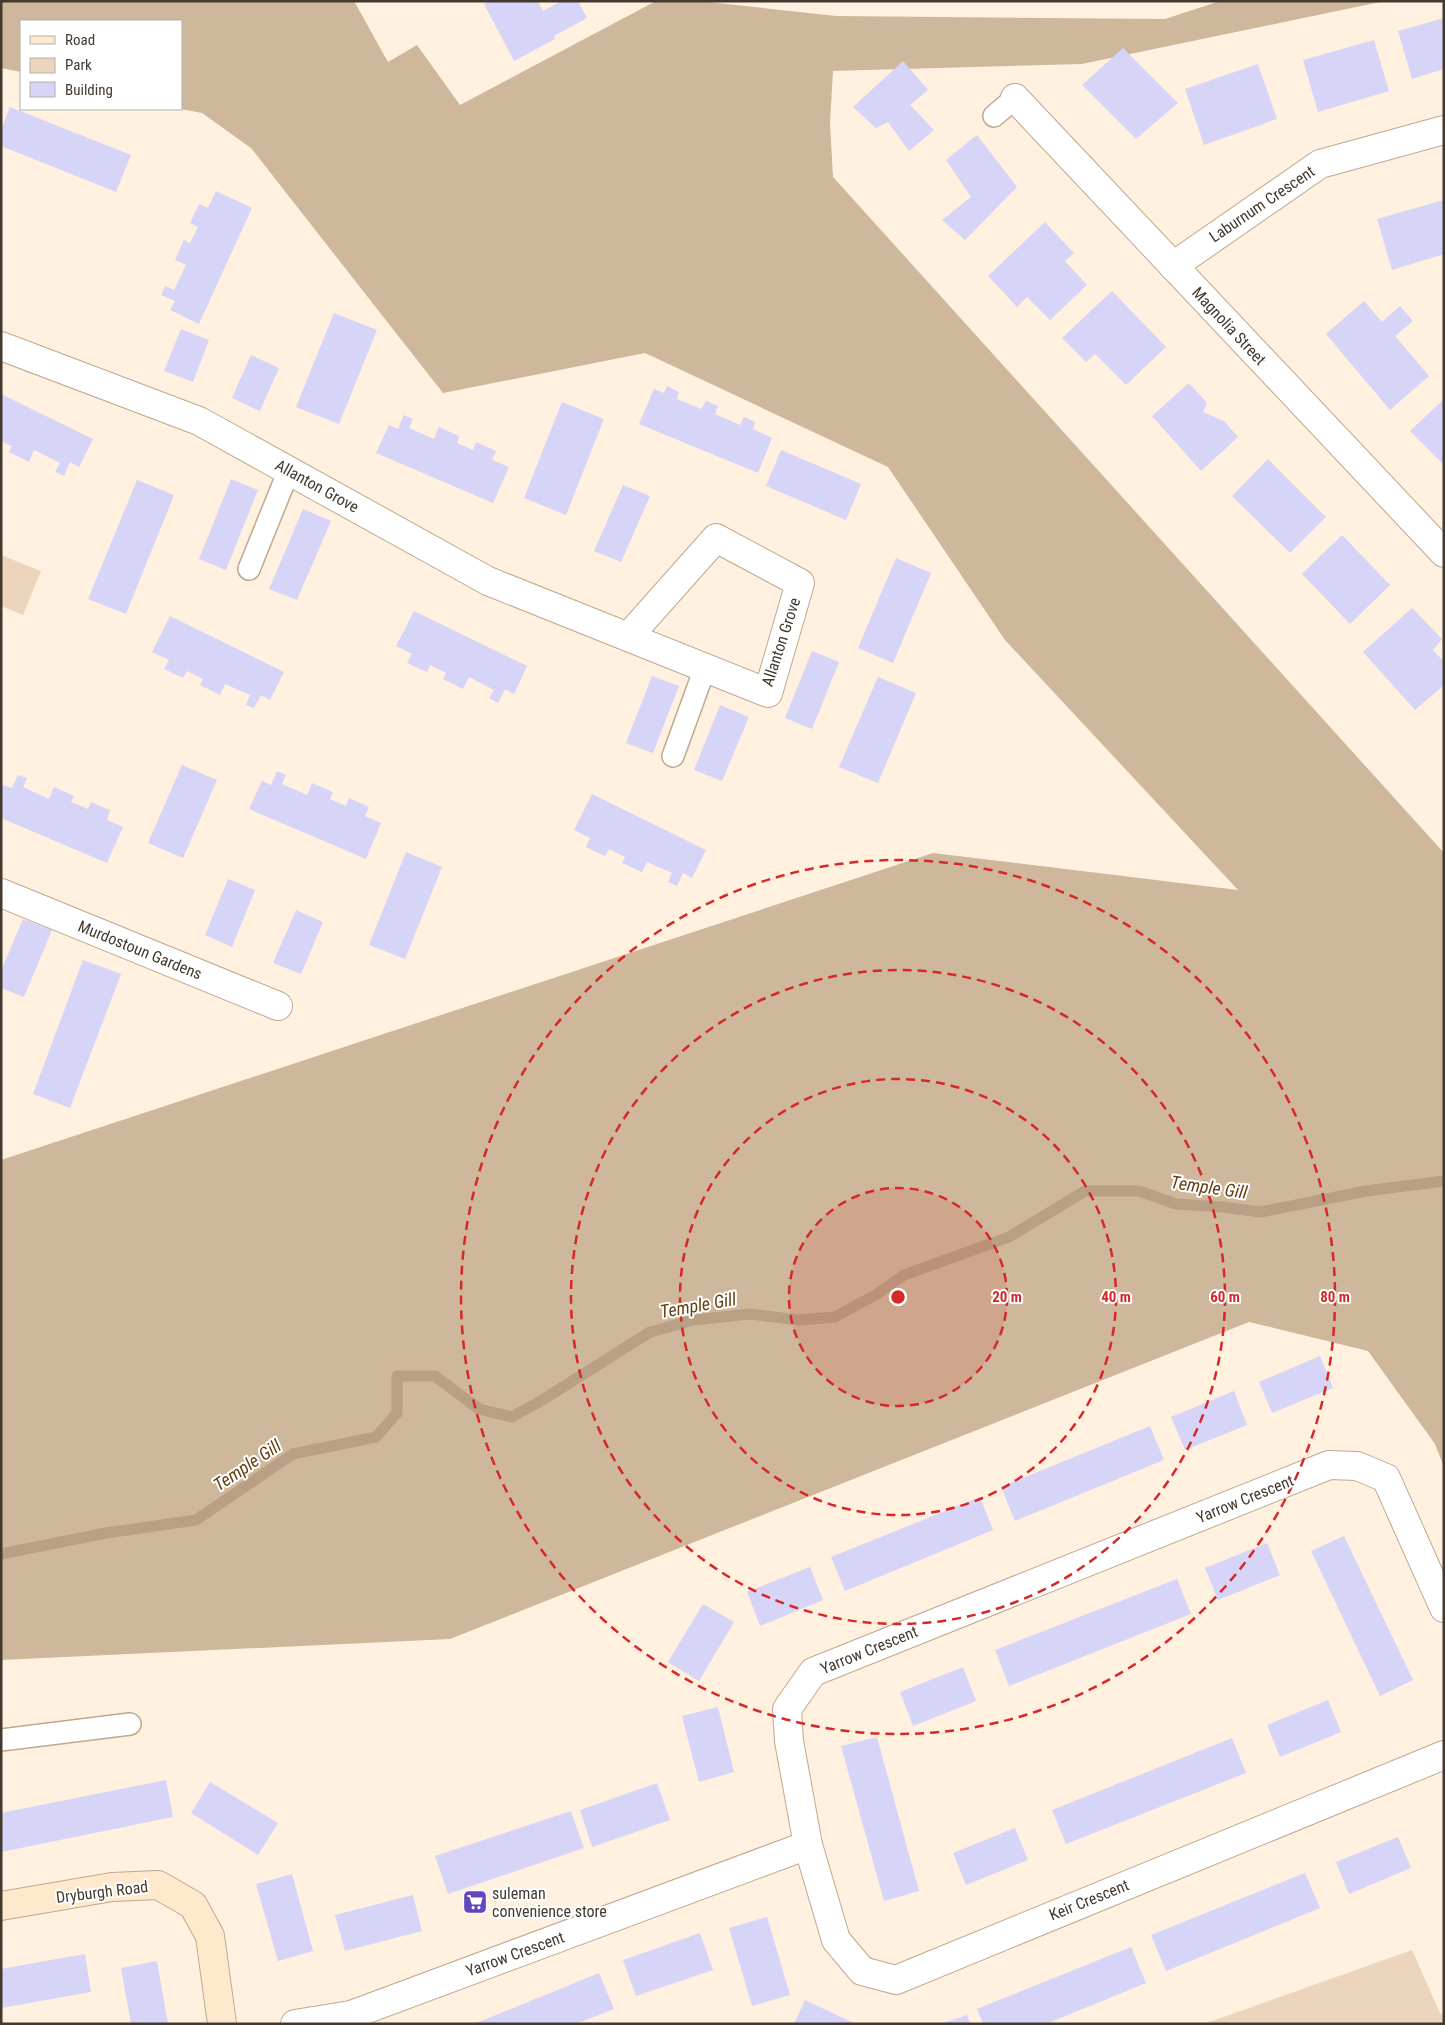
<svg xmlns="http://www.w3.org/2000/svg" width="1445" height="2025" font-family="'Roboto Condensed',sans-serif">
	<style>
		.green { fill: #ecd5bc }
		.forest { fill: #cfb79b }
		.lines { fill: none; stroke-linecap: round; stroke-linejoin: round }
		.stream { stroke: #b9a085; stroke-width: 11 }
		.building { fill: #d6d4f7 }
		.lane-casing { stroke: #bfa88e; stroke-width: 24 }
		.street-casing { stroke: #bfa88e; stroke-width: 30 }
		.secondary-casing { stroke: #bfa88e; stroke-width: 30 }
		.lane { stroke: #fff; stroke-width: 21 }
		.street { stroke: #fff; stroke-width: 28 }
		.secondary { stroke: #ffe9cd; stroke-width: 28 }
		.ring { fill: none; stroke: #d62828; stroke-width: 2.5; stroke-dasharray: 9 6 }
		.labels { text-anchor: middle; dominant-baseline: central; stroke-width: 4; stroke-linejoin: round; paint-order: stroke }
		.street-label { font-size: 16px; fill: #43392e; stroke: #fff }
		.poi-label { font-size: 16px; fill: #43392e; stroke: #fff; text-anchor: start }
		.water-label { font-size: 18px; font-style: italic; fill: #624010; stroke: #fff }
		.centre { fill: #d62828; stroke: #fff; stroke-width: 2.5 }
		.ring-label { font-size: 15px; text-anchor: middle; font-weight: bold; fill: #d62828; stroke: #fff; stroke-width: 4; stroke-linejoin: round; paint-order: stroke }
	</style>
	<rect width="100%" height="100%" fill="#fff0e0"/>
	<g class="green">
		<polygon points="1,555 41,571 23,615 1,606"/>
		<polygon points="1412,1950 1440,2013 1444,2015 1444,2024 1204,2024"/>
	</g>
	<polygon class="forest" points="1,1 354,1 388,62 417,45 460,105 656,1 699,1 836,16 1165,19 1220,1 1385,1 1082,64 833,71 830,123 833,177 1444,853 1444,1467 1435,1444 1368,1351 1249,1322 450,1639 1,1660 1,1160 933,853 1238,890 1005,640 888,467 645,353 443,393 251,148 202,113 181,109 181,21 21,21 21,72 1,68"/>
	<g class="lines">
		<polyline class="stream" points="1,1554 106,1533 196,1520 293,1454 376,1437 397,1413 397,1376 435,1376 479,1409 512,1417 544,1399 650,1332 694,1320 750,1314 799,1320 835,1317 877,1294 904,1275 1009,1237 1085,1191 1139,1191 1176,1204 1223,1207 1260,1212 1366,1191 1444,1181"/>
	</g>
	<g class="building">
		<polygon points="490,1 538,1 543,11 561,1 578,1 587,18 554,36 555,39 514,61 484,4"/>
		<polygon points="1444,18 1444,69 1412,79 1398,31"/>
		<polygon points="1374,40 1389,91 1318,112 1303,60"/>
		<polygon points="1123,48 1178,103 1136,139 1082,85"/>
		<polygon points="903,61 928,90 910,105 934,130 909,151 888,122 876,128 853,107"/>
		<polygon points="1258,64 1277,119 1204,145 1185,89"/>
		<polygon points="10,107 131,155 116,192 1,146 1,130"/>
		<polygon points="977,135 1017,187 965,240 942,220 971,197 946,160"/>
		<polygon points="216,191 252,208 199,324 170,310 175,301 161,295 165,286 174,290 186,265 175,260 184,240 190,243 198,227 190,223 199,204 208,208"/>
		<polygon points="1444,200 1444,254 1392,270 1377,219"/>
		<polygon points="1045,222 1074,253 1065,261 1087,285 1050,320 1027,297 1017,307 988,276"/>
		<polygon points="1112,291 1166,347 1126,385 1095,354 1086,362 1062,338"/>
		<polygon points="1364,301 1382,322 1400,306 1413,321 1395,336 1429,376 1390,410 1326,334"/>
		<polygon points="334,313 377,330 339,424 296,407"/>
		<polygon points="181,329 209,340 193,382 164,371"/>
		<polygon points="251,355 279,368 260,411 232,398"/>
		<polygon points="1189,383 1207,403 1203,412 1224,421 1238,437 1201,471 1152,416"/>
		<polygon points="667,386 679,392 677,399 701,409 706,401 718,406 715,414 740,425 744,417 755,422 753,429 772,438 758,473 639,424 654,389 664,393"/>
		<polygon points="1,394 93,439 79,467 70,462 64,476 55,472 60,463 34,450 29,462 9,452 12,446 1,441"/>
		<polygon points="1444,399 1444,465 1410,431"/>
		<polygon points="562,402 604,419 566,515 524,498"/>
		<polygon points="404,415 413,419 409,428 434,439 439,427 459,436 457,443 473,450 476,442 496,451 492,460 509,467 493,503 376,453 389,425 398,429"/>
		<polygon points="781,450 861,484 846,520 766,486"/>
		<polygon points="1268,459 1326,517 1290,553 1232,496"/>
		<polygon points="231,479 258,490 226,570 199,559"/>
		<polygon points="137,480 174,495 126,614 88,599"/>
		<polygon points="623,485 650,496 621,562 594,551"/>
		<polygon points="303,509 331,521 297,600 269,589"/>
		<polygon points="1342,535 1390,585 1350,624 1302,574"/>
		<polygon points="896,558 931,573 893,663 858,648"/>
		<polygon points="1412,608 1442,639 1433,650 1444,662 1444,685 1415,710 1363,652"/>
		<polygon points="414,611 527,666 514,694 505,689 498,703 489,698 494,690 469,677 463,689 443,679 446,673 430,665 427,672 407,663 412,654 396,646"/>
		<polygon points="170,616 284,672 270,700 261,695 254,708 246,705 250,695 225,684 220,695 200,685 203,679 187,671 183,678 164,669 169,660 152,652"/>
		<polygon points="812,651 839,662 812,729 785,718"/>
		<polygon points="652,676 679,686 653,753 626,743"/>
		<polygon points="878,677 916,693 878,783 839,767"/>
		<polygon points="720,705 749,717 722,781 694,770"/>
		<polygon points="182,765 217,780 183,858 148,843"/>
		<polygon points="277,771 286,775 282,784 307,795 312,783 333,792 330,799 346,806 349,798 369,807 365,816 381,823 366,859 249,809 262,781 271,785"/>
		<polygon points="18,775 27,778 23,787 49,799 54,787 74,796 71,802 88,809 91,802 110,810 107,820 123,827 107,863 1,818 1,788 3,785 12,788"/>
		<polygon points="592,794 706,850 692,878 683,873 677,886 668,882 672,873 647,862 642,872 622,863 625,857 609,849 605,856 586,847 590,838 574,830"/>
		<polygon points="406,852 442,867 405,959 369,945"/>
		<polygon points="228,879 255,890 232,947 205,935"/>
		<polygon points="296,910 323,922 301,974 273,963"/>
		<polygon points="23,919 52,930 24,997 1,988 1,971"/>
		<polygon points="83,960 121,974 70,1108 33,1094"/>
		<polygon points="1320,1356 1333,1388 1272,1413 1259,1382"/>
		<polygon points="1234,1391 1247,1425 1185,1450 1171,1417"/>
		<polygon points="1150,1426 1164,1460 1015,1521 1001,1487"/>
		<polygon points="980,1497 993,1530 845,1591 831,1557"/>
		<polygon points="1344,1536 1413,1680 1380,1696 1311,1551"/>
		<polygon points="1267,1543 1280,1575 1218,1600 1205,1568"/>
		<polygon points="810,1567 823,1600 760,1626 747,1592"/>
		<polygon points="1177,1579 1191,1614 1009,1686 995,1650"/>
		<polygon points="703,1604 734,1622 699,1681 668,1662"/>
		<polygon points="963,1667 976,1701 913,1726 900,1692"/>
		<polygon points="1328,1700 1341,1732 1280,1757 1267,1725"/>
		<polygon points="718,1707 734,1772 699,1782 682,1716"/>
		<polygon points="877,1737 919,1891 884,1901 841,1746"/>
		<polygon points="1232,1738 1246,1773 1066,1844 1052,1810"/>
		<polygon points="166,1780 173,1817 1,1852 1,1813"/>
		<polygon points="210,1782 278,1823 258,1855 191,1813"/>
		<polygon points="657,1783 670,1820 592,1847 580,1810"/>
		<polygon points="571,1811 584,1848 448,1894 435,1856"/>
		<polygon points="1015,1828 1028,1860 966,1885 953,1853"/>
		<polygon points="1398,1837 1411,1868 1349,1894 1336,1862"/>
		<polygon points="1305,1873 1320,1908 1166,1971 1151,1935"/>
		<polygon points="292,1874 313,1951 278,1961 256,1884"/>
		<polygon points="413,1895 422,1931 345,1951 335,1915"/>
		<polygon points="767,1917 790,1995 752,2006 729,1928"/>
		<polygon points="700,1933 713,1970 636,1996 623,1960"/>
		<polygon points="1131,1947 1146,1983 1046,2024 983,2024 977,2009"/>
		<polygon points="85,1954 91,1992 1,2008 1,1969"/>
		<polygon points="157,1961 168,2024 131,2024 121,1968"/>
		<polygon points="599,1973 614,2009 576,2024 474,2024"/>
		<polygon points="805,2000 856,2024 794,2024"/>
		<polygon points="967,2015 970,2024 943,2024 943,2023"/>
	</g>
	<g class="lines">
		<defs>
			<g id="lane">
				<polyline points="994,116 1015,98"/>
				<polyline points="249,569 289,470"/>
				<polyline points="673,756 705,668"/>
				<polyline points="1,1740 130,1724"/>
			</g>
			<g id="street">
				<polyline points="1015,98 1444,553"/>
				<polyline points="1173,266 1320,164 1444,130"/>
				<polyline points="1,346 199,421 488,581 768,693 800,583 716,538 628,637"/>
				<polyline points="1,893 278,1006"/>
				<polyline points="808,1845 836,1940 862,1971 896,1980 1444,1755"/>
				<polyline points="295,2024 351,2015 808,1845 789,1741 787,1709 813,1672 1329,1465 1357,1466 1386,1478 1444,1608"/>
			</g>
			<polyline id="secondary" points="1,1906 112,1887 158,1885 193,1905 210,1936 222,2024"/>
		</defs>
		<use href="#lane" class="lane-casing"/>
		<use href="#street" class="street-casing"/>
		<use href="#secondary" class="secondary-casing"/>
		<use href="#lane" class="lane"/>
		<use href="#street" class="street"/>
		<use href="#secondary" class="secondary"/>
	</g>
	<circle cx="898" cy="1297" r="109" fill="#d62828" fill-opacity=".12"/>
	<g class="ring">
		<circle cx="898" cy="1297" r="109"/>
		<circle cx="898" cy="1297" r="218"/>
		<circle cx="898" cy="1297" r="327"/>
		<circle cx="898" cy="1297" r="437"/>
	</g>
	<defs>
		<symbol id="supermarket-square" viewBox="-11 -11 22 22"><rect x="-9" y="-9" width="18" height="18" rx="4" fill="#6146bf" stroke="#fff"/><path d="M-6-5.5h2.5l.6 2H6L4.5 2H-2.5L-4.4-4H-6ZM-1.5 3.2a1.3 1.3 0 1 0 .1 0ZM3 3.2a1.3 1.3 0 1 0 .1 0Z" fill="#fff"/></symbol>
	</defs>
	<g fill-rule="evenodd">
		<use href="#supermarket-square" x="461" y="1888" width="28" height="28"/>
	</g>
	<g class="labels">
		<g class="street-label">
			<text transform="translate(1262 204) rotate(-34)">Laburnum Crescent</text>
			<text transform="translate(1229 326) rotate(47)">Magnolia Street</text>
			<text transform="translate(317 486) rotate(29)">Allanton Grove</text>
			<text transform="translate(781 642) rotate(-72)">Allanton Grove</text>
			<text transform="translate(140 950) rotate(22)">Murdostoun Gardens</text>
			<text transform="translate(1245 1499) rotate(-22)">Yarrow Crescent</text>
			<text transform="translate(869 1650) rotate(-22)">Yarrow Crescent</text>
			<text transform="translate(102 1892) rotate(-7)">Dryburgh Road</text>
			<text transform="translate(1089 1900) rotate(-22)">Keir Crescent</text>
			<text transform="translate(515 1954) rotate(-20)">Yarrow Crescent</text>
		</g>
		<g class="poi-label">
			<text x="492" y="1893">suleman<tspan x="492" dy="18">convenience store</tspan></text>
		</g>
		<g class="water-label">
			<text transform="translate(1209 1187) rotate(8)">Temple Gill</text>
			<text transform="translate(698 1305) rotate(-10)">Temple Gill</text>
			<text transform="translate(247 1465) rotate(-34)">Temple Gill</text>
		</g>
	</g>
	<circle cx="898" cy="1297" r="8" class="centre"/>
	<g class="ring-label">
		<text x="1007" y="1302">20 m</text>
		<text x="1116" y="1302">40 m</text>
		<text x="1225" y="1302">60 m</text>
		<text x="1335" y="1302">80 m</text>
	</g>
	<rect width="1445" height="2025" fill="none" stroke="#43392e" stroke-width="5"/>
	<rect x="20" y="20" width="162" height="90" fill="#ffffff" stroke="#b4b0ab"/>
	<rect x="30" y="36" width="25" height="8" fill="#ffe9cd" stroke="#b4b0ab"/>
	<text x="65" y="45" font-size="15" fill="#43392e">Road</text>
	<rect x="30" y="58" width="25" height="15" fill="#ecd5bc" stroke="#b4b0ab"/>
	<text x="65" y="70" font-size="15" fill="#43392e">Park</text>
	<rect x="30" y="82" width="25" height="15" fill="#d6d4f7" stroke="#b4b0ab"/>
	<text x="65" y="95" font-size="15" fill="#43392e">Building</text>
</svg>
